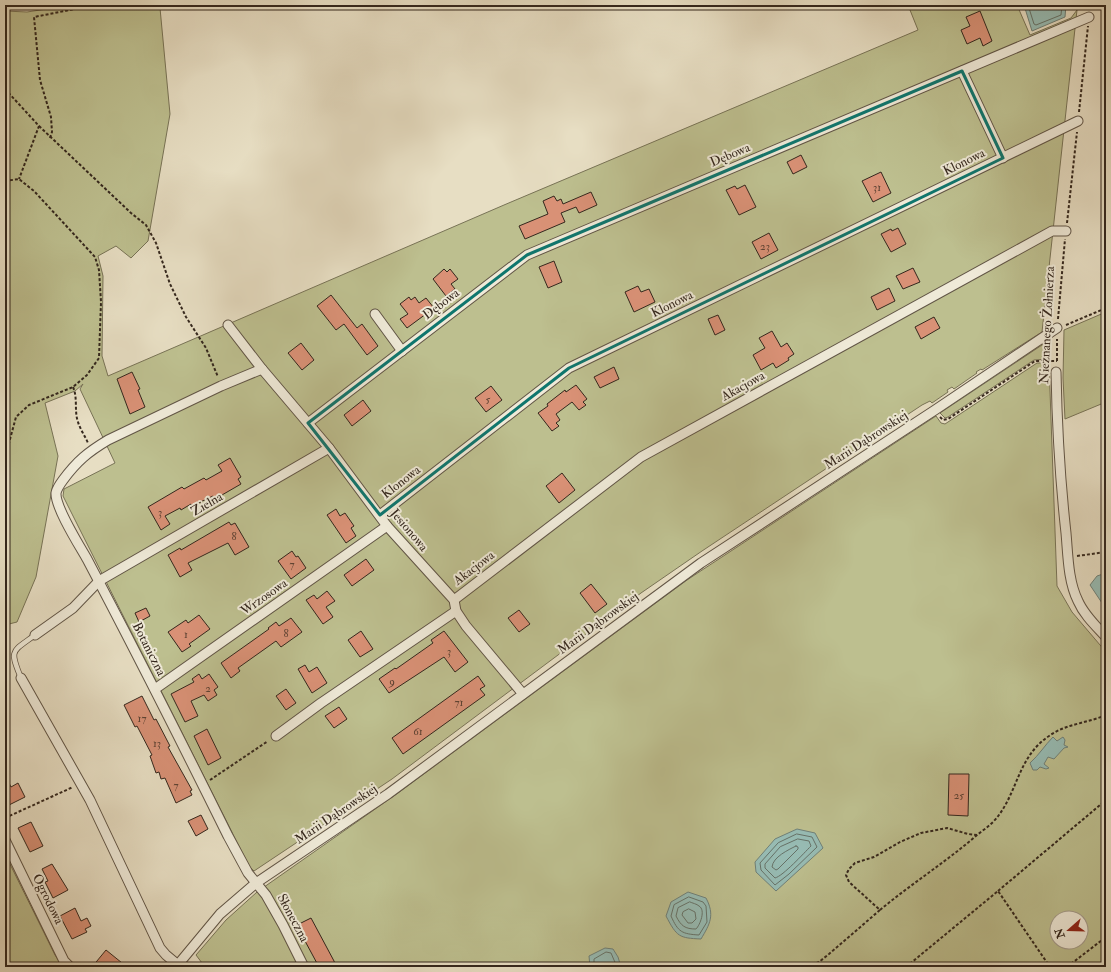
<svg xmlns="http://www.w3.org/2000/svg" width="1111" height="972" font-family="'IM FELL Double Pica',serif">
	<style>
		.green { fill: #bdbf8f; stroke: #787356; fill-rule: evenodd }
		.water { fill: #97bcb4; stroke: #6f8078 }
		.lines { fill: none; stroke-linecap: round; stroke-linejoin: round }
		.shore { stroke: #667268; stroke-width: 1 }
		.building { fill: #d99176; stroke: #34271d }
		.service-casing { stroke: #615546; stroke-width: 6 }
		.minor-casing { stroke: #615546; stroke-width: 11 }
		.path { stroke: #34271d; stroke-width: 2; stroke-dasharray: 3 2; stroke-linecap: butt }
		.service { stroke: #efead8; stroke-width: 4.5 }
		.minor { stroke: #efead8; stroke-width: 9 }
		.marked { fill: none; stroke: #0f766e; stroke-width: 3; stroke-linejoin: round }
		.labels { text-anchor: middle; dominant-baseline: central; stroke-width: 4; stroke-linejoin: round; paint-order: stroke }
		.number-label { font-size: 11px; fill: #5d4233 }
		.street-label { font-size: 13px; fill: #34271d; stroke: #efead8 }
	</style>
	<rect width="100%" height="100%" fill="#e7dec3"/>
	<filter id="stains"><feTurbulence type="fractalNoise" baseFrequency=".005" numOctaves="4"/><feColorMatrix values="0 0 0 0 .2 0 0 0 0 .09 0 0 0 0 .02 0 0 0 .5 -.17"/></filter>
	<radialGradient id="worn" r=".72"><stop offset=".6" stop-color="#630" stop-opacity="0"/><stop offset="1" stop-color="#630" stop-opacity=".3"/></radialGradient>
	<g class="green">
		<polygon points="73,5 331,5 160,8 170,114 148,241 131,258 116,246 98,256 103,276 102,356 108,376 504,205 918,30 908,5 1017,5 1030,35 1071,18 1077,10 1042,332 982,370 981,369 976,372 977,373 954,389 952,387 947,390 948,392 932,403 930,401 922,405 702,551 641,593 392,779 254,871 249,866 63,496 64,489 115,463 80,389 83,384 75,391 45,403 58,456 36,577 17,622 5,625 5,11 27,12"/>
		<polygon points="1106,312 1106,402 1065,419 1063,378 1064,330"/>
		<polygon points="1045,343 1049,349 1049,359 1034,360 948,417 945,418 940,413"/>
		<path d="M1037,363H1049L1057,586L1072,612L1106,652V967H205L196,955L226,920L257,892L398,793L687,580L936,416L941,423L945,424ZM1057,918H1081V942H1057Z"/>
		<polygon points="5,854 55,955 63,967 5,967"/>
	</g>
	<g class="water">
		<polygon points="1024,5 1066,5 1065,17 1032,31"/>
		<polygon points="1102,5 1106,5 1106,26 1102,19"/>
		<polygon points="1106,573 1106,609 1090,585 1097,576"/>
		<path d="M1053,737L1057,741L1063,737L1065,740L1064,745L1068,747L1064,748L1054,759L1048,757L1044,764L1049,768L1046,769L1040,767L1037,770H1033L1030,763C1039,755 1045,745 1053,737Z"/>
		<polygon points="797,829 815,833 823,848 776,891 756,872 755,862 775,839"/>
		<path d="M688,892L706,898C715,915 710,924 701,939C679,938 677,937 666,916L671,902Z"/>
		<polygon points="605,948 613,949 618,957 621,967 590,967 589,956"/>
	</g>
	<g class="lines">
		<g class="shore">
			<polyline points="1028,5 1034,24 1036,25 1061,15 1062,5"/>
			<polygon points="797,834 812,837 817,847 789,874 775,885 761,870 760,863 778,843"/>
			<path d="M798,839L809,841L811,846C804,853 783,876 775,878L765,868V864L780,847Z"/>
			<path d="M796,846L798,847V849L778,869L776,870L772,867C773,857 788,850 796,846Z"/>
			<path d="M689,897L703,902L706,906L707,922L699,935C682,934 678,932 671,916L674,905Z"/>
			<path d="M690,902C692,903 697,904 699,906C706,910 700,925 696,929C685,929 681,926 676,916L678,908Z"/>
			<polygon points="689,909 695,912 696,919 692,923 688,923 682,915 683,912"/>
			<polyline points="594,967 594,959 606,952 611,953 617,967"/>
		</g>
	</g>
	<g class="building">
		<polygon points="980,11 992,41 983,46 980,38 967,44 961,30 970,26 966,17"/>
		<polygon points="801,155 807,167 793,174 787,162"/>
		<polygon points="881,172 891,193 873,202 862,181"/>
		<polygon points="745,185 756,207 739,215 726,190 735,186 737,189"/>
		<polygon points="591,192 597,205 579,213 576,207 561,213 565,222 525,239 519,226 548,214 543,201 554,196 557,201 561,199 563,204"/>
		<polygon points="898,228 906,244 891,252 881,234 891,229 892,231"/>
		<polygon points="769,233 778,250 761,259 752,242"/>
		<polygon points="554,261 562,282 548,288 539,267"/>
		<polygon points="913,268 920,282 903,289 896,276"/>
		<polygon points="444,269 447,272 450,269 458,279 451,284 455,289 446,296 433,279"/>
		<polygon points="638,286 641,292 649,289 655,302 634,312 625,292"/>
		<polygon points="889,288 895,301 877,310 871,297"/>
		<polygon points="331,295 357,328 362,324 378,346 367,355 344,324 336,330 317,306"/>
		<polygon points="409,297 411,300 415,297 419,303 426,298 434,308 407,328 400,319 408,314 400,304"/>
		<polygon points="718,315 725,330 715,335 708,319"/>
		<polygon points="934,317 940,328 921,339 915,327"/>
		<polygon points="772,331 781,347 787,343 794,354 788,358 789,360 776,368 773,363 761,370 753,355 765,348 759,338"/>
		<polygon points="301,343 314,360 302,370 288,353"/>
		<polygon points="614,367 619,379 600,388 594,377"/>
		<polygon points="132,372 140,389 138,390 145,407 130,414 117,379"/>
		<polygon points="576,385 587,399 583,402 586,405 579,410 572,402 556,414 560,420 556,423 559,426 552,431 538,413 548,406 547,404 565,390 566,392"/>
		<polygon points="491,386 502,400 486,412 475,398"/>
		<polygon points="363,400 371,411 352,426 344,415"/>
		<polygon points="230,458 241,477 238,479 241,484 215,499 213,496 192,506 191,504 181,510 180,508 165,516 170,524 161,530 148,507 182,487 184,489 204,478 206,480 222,471 218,465"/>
		<polygon points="562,473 575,490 559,503 546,486"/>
		<polygon points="336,509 340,516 345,513 354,526 351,528 356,536 346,543 327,515"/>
		<polygon points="229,522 231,525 235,523 249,547 235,555 228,543 188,563 192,570 180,577 168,555 180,548 181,550"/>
		<polygon points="292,551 296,557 298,556 306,568 291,579 278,561"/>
		<polygon points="366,559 374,570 352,586 344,575"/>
		<polygon points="591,584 607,604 595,613 580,593"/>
		<polygon points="327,591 335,601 326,607 333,617 323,624 306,600 314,595 317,599"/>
		<polygon points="146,608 150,616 139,622 135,613"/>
		<polygon points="519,610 530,624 519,632 508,618"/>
		<polygon points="199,615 210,629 189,644 191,646 182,652 168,632 186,620 188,623"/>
		<polygon points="291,618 302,632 281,647 276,641 238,668 240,671 231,678 221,663 269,629 268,628 276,622 279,626"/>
		<polygon points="361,631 373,649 360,657 348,640"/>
		<polygon points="444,631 468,662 455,672 444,657 389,693 379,679 395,668 396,669 433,643 431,640"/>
		<polygon points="305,665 309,672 317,667 327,683 312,693 298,669"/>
		<polygon points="199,674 202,679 209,674 218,687 214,690 217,695 208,701 204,695 191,701 198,716 185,722 171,694 194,682 192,679"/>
		<polygon points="478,676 485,686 480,689 485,695 403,754 392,738"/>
		<polygon points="286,689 296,703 286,710 276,696"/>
		<polygon points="142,696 154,720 156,719 170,746 168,747 192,790 190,791 192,795 176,803 165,778 161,779 159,772 156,773 150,756 152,755 137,726 135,727 124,705"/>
		<polygon points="339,707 347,719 334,728 325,716"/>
		<polygon points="207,729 221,758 208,765 194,736"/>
		<polygon points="949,774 969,774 968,816 948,815"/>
		<polygon points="5,775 11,787 18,783 25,797 5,807"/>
		<polygon points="201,815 208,829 196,836 188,821"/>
		<polygon points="31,822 43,846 30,852 18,828"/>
		<polygon points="52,864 68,890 53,898 45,882 48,881 42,869"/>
		<polygon points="75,908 81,921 87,918 91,926 85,929 87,932 72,939 60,916"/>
		<polygon points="311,918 334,961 336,967 319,967 305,941 297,925"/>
		<polygon points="106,950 127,967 92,967"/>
	</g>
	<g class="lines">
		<defs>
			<path id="service" d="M21,678C9,649 12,652 35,635"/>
			<g id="minor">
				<polyline points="962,71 1003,158"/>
				<polyline points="375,314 402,351"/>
				<polyline points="228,325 262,369 329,448 387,526 454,600 456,611 466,626 523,694"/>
				<path d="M262,369L221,386L108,440C88,452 77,461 63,480C60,484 57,488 56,493C55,507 79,545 87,559C135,650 182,743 228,836L248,873L266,895L283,925L304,967"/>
				<path d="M1056,372C1057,426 1060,479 1066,533C1068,555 1068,581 1078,601C1084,615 1096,626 1106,637"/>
				<polyline points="308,423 527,255 1089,17"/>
				<polyline points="380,515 569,368 1078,121"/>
				<polyline points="454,600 641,457 1052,231 1066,231"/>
				<polyline points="35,635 73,608 99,581 329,448"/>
				<polyline points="21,678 90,800 160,948 166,955 178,965"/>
				<polyline points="155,689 387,526"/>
				<polyline points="276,736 321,703 456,611"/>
				<polyline points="5,840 64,961 70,967"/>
				<polyline points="176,967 220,914 256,883 388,794 701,563 935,410 1057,328"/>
			</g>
		</defs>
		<use href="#service" class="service-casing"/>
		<use href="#minor" class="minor-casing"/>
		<g class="path">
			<polyline points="5,89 39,126 19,179"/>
			<polyline points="1079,112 1088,26"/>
			<polyline points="39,126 131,213 146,225 156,243 170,284 186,317 206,348 218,377"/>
			<polyline points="50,138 52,132 51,117 40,80 34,17 75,9 105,5"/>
			<polyline points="5,181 19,179 34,191 95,257 99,270 101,302 99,358 87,375 73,387 29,405 16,417 6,454 5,469"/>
			<polyline points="1067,223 1077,132"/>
			<polyline points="1058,319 1065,239"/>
			<polyline points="1066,325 1106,308"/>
			<polyline points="1057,361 1057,339"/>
			<path d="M73,387C78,398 74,411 78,422C80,429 85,436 88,443"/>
			<polyline points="940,417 943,420 948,419 1035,361 1057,361"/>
			<polyline points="5,445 10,437"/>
			<polyline points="1077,556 1106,552"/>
			<polyline points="210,780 268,741"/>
			<polyline points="5,818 73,787"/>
			<polyline points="998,891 1106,800"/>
			<path d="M880,910C911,884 946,862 977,835C982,831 988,827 993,822C1018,796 1016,758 1049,736C1065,724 1088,723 1106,715"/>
			<polyline points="807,967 819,962 829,954 880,910 849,882 846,875 849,869 855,863 874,857 900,842 921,833 947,828 968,834 977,835"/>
			<polyline points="906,967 998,891 1050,967"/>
			<polyline points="1067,967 1106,937"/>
		</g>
		<use href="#service" class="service"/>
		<use href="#minor" class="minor"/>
	</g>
	<path class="marked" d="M962,71L1003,158L569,368L380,515L308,423L527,255Z"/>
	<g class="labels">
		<g class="number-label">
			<text x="877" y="187">31</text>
			<text x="765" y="246">23</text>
			<text x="488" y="399">5</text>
			<text x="160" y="512">3</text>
			<text x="234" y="536">8</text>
			<text x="292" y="564">7</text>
			<text x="286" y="633">8</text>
			<text x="186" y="634">1</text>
			<text x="449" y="651">3</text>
			<text x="392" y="681">9</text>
			<text x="208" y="688">2</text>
			<text x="459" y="702">71</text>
			<text x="142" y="718">17</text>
			<text x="418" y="731">61</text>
			<text x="157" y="743">13</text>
			<text x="176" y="785">7</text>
			<text x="959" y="795">25</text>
		</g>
		<g class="street-label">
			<text transform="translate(730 155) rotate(-23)">Dębowa</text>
			<text transform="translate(964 162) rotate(-26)">Klonowa</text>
			<text transform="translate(441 304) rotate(-37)">Dębowa</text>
			<text transform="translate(672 304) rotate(-26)">Klonowa</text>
			<text transform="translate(1047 325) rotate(-87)">Nieznanego Żołnierza</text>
			<text transform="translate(743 386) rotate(-29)">Akacjowa</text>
			<text transform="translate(866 440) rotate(-33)">Marii Dąbrowskiej</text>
			<text transform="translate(401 482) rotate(-38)">Klonowa</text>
			<text transform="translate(207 504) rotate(-30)">Zielna</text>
			<text transform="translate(409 530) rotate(50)">Jesionowa</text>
			<text transform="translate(474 568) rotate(-37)">Akacjowa</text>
			<text transform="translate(264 597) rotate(-35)">Wrzosowa</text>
			<text transform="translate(598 623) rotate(-36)">Marii Dąbrowskiej</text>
			<text transform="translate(149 649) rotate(63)">Botaniczna</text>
			<text transform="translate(336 814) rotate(-34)">Marii Dąbrowskiej</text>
			<text transform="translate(48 899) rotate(64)">Ogrodowa</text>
			<text transform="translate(293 918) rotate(62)">Słoneczna</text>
		</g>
	</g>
	<rect width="1111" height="972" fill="none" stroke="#e7dec3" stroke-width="20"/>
	<rect x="6" y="6" width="1099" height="960" fill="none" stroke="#34271d" stroke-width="2"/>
	<rect x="10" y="10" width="1091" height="952" fill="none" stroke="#34271d"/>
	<g transform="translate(1069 930) rotate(250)"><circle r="19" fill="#efead8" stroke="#a49c8d"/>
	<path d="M0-3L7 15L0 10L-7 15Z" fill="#8f2418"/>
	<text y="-6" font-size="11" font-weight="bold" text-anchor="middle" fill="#34271d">N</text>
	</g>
	<rect width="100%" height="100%" filter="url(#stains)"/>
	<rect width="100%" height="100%" fill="url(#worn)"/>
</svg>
